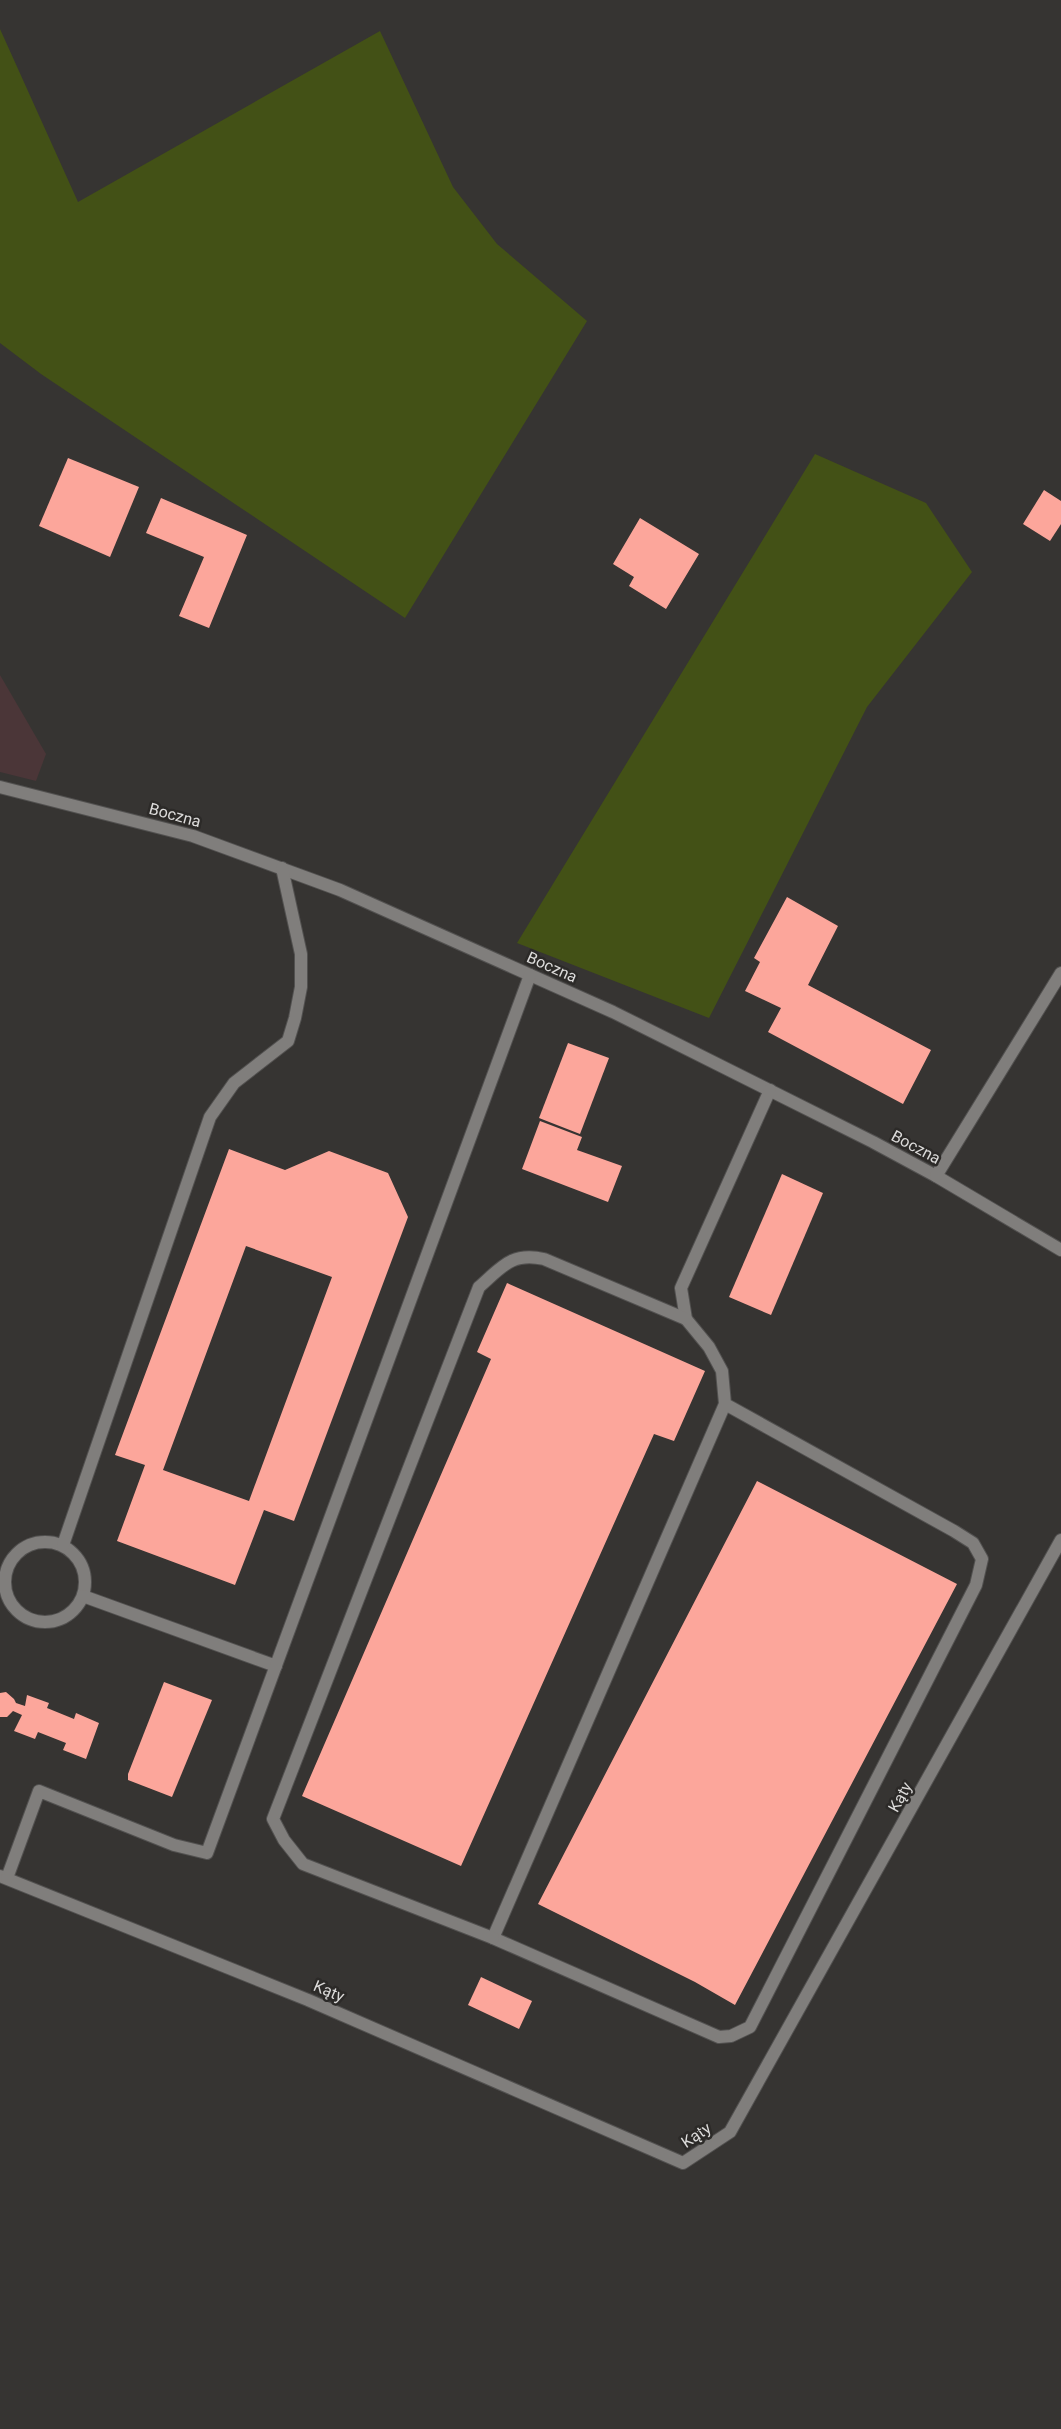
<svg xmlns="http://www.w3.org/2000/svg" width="1061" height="2429" font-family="Roboto,sans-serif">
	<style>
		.commercial { fill: #4b3638 }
		.green { fill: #435116 }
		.building { fill: #fca69b; fill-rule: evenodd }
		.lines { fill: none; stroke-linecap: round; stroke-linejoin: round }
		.minor-casing { stroke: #525150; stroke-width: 14 }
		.minor { stroke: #807e7c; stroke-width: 12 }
		.labels { text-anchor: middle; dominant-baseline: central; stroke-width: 5; stroke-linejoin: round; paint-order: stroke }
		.street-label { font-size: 16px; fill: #dcdbda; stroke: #2c2a28 }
	</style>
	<rect width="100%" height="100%" fill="#363432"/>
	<polygon class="commercial" points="0,675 46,754 36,781 0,772"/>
	<g class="green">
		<polygon points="0,29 78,202 380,31 453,187 497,244 587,321 405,618 41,374 0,343"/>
		<polygon points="815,454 926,503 972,572 867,707 709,1018 517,943"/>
	</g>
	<g class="building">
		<polygon points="68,458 139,487 110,557 39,526"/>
		<polygon points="1044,490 1061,501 1061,524 1050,541 1023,524"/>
		<polygon points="161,498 247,535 209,628 179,616 204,557 146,533"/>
		<polygon points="640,518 699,554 666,609 629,586 634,577 613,564"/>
		<polygon points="787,897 838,926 808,985 931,1050 903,1104 768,1032 781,1008 745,991 760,962 754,958"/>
		<polygon points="568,1043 609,1058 580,1134 539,1118"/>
		<polygon points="540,1121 582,1137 577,1150 622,1166 608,1202 522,1169"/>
		<path d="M229,1149L285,1170L329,1151L388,1173L408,1217L294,1521L264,1510L235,1585L117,1541L145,1465L115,1455ZM246,1246L332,1277L249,1501L163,1470Z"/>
		<polygon points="782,1174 823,1193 771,1315 729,1297"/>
		<polygon points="507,1283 705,1371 674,1441 654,1434 461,1866 302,1796 491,1359 477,1352"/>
		<polygon points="757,1481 957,1584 735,2005 695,1982 538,1904"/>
		<polygon points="164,1682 212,1700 172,1797 128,1780 128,1774"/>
		<polygon points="6,1692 14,1699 16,1703 25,1706 27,1695 49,1703 47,1708 74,1719 76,1713 99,1723 86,1759 63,1750 66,1743 38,1732 35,1739 14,1731 22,1715 13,1711 7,1717 0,1717 0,1693"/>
		<polygon points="481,1977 532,2001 519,2029 468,2005"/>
	</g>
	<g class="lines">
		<defs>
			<g id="minor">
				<polyline points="0,787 193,836 340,890 613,1012 873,1142 936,1176 1061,1250"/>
				<polyline points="936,1176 1061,973"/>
				<polyline points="725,1404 954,1531 973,1543 982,1559 976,1585 750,2027 731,2036 719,2037 493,1938 725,1404 722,1371 709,1347 686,1319 681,1288 770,1090"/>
				<circle cx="45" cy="1582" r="40"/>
				<polyline points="63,1545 210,1117 234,1083 288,1041 295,1018 301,987 301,954 282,868"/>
				<polyline points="83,1596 276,1666"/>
				<polyline points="0,1876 308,2000 683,2163 730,2132 1061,1540"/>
				<polyline points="7,1878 39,1791 174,1845 207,1853 530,975"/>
				<path d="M493,1938L303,1864L284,1840L273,1819L479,1287C502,1267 511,1252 544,1259L686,1319"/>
			</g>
		</defs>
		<use href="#minor" class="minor-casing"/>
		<use href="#minor" class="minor"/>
	</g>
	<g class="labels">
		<g class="street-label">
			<text transform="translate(175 815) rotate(15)">Boczna</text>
			<text transform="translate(552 967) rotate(24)">Boczna</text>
			<text transform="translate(916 1147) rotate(28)">Boczna</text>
			<text transform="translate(900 1797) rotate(-61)">Kąty</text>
			<text transform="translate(329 1991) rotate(23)">Kąty</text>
			<text transform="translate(696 2135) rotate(-34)">Kąty</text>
		</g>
	</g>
</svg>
